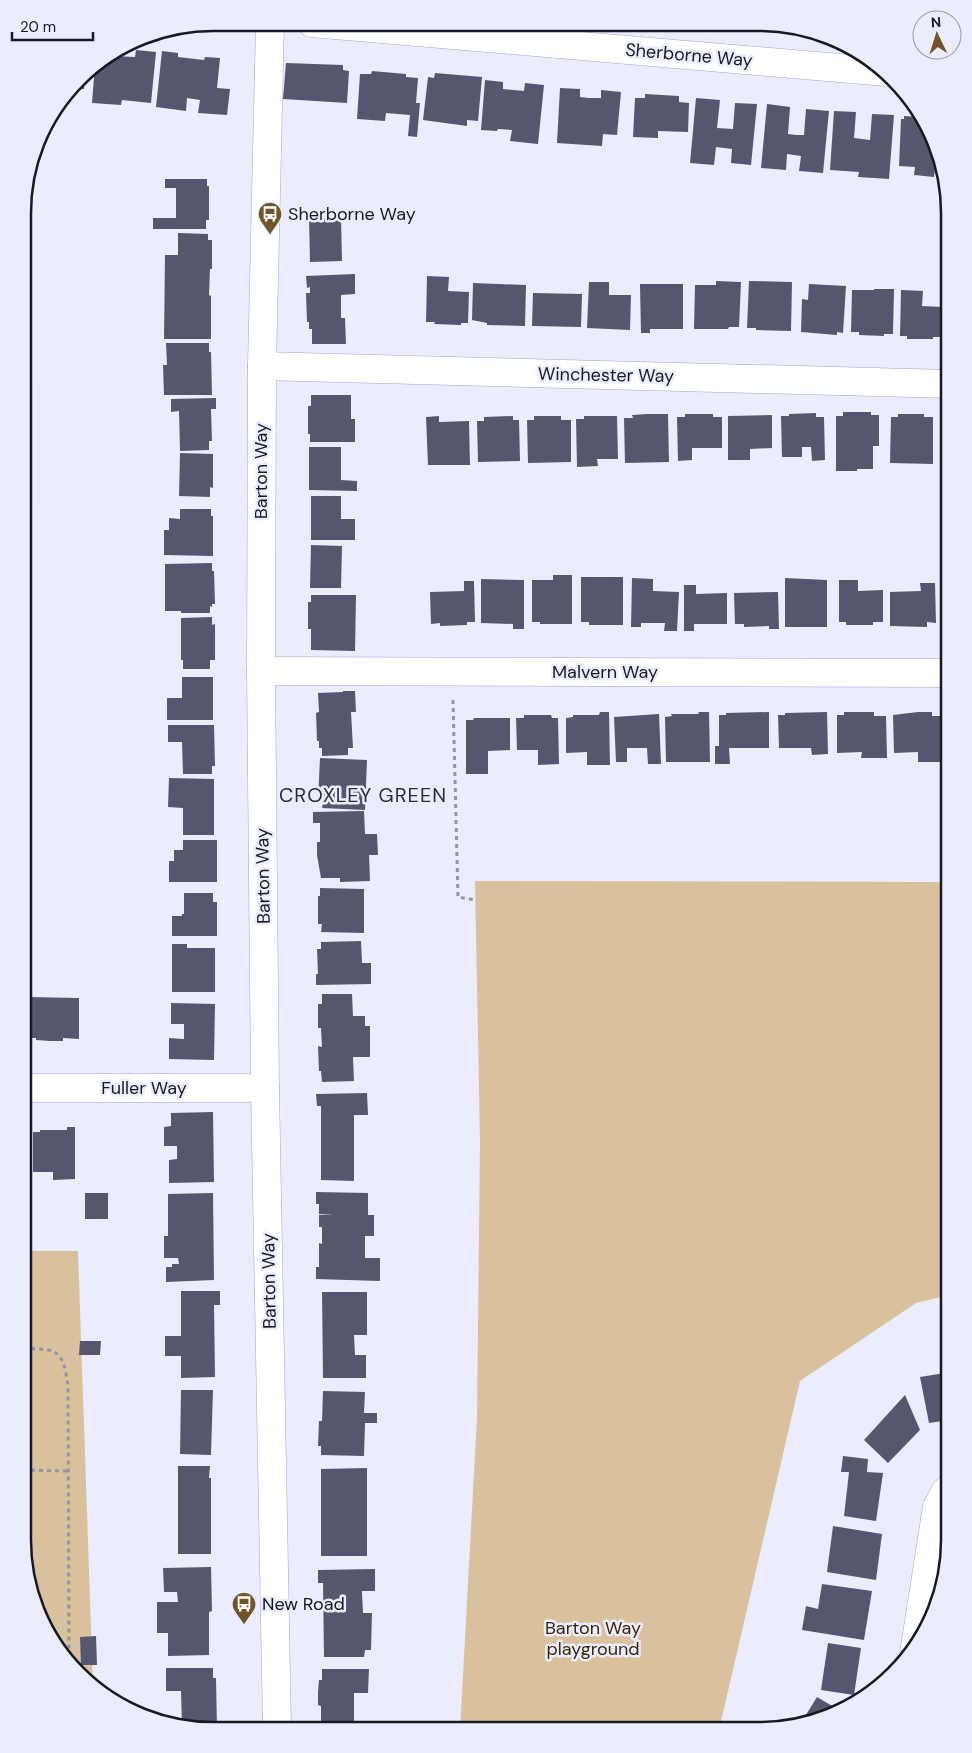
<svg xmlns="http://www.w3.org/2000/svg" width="972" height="1753" font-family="'DM Sans',sans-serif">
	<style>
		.green { fill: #dac19e }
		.building { fill: #56576f }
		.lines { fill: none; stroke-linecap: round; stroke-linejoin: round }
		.minor-casing { stroke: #a4a5c1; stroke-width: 29 }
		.path { stroke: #9393a2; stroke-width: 3; stroke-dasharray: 4 4; stroke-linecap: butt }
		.minor { stroke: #fff; stroke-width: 28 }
		.labels { text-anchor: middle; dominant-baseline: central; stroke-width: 5; stroke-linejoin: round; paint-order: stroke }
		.street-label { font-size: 18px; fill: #191923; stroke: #ebecfe }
		.poi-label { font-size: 18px; fill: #191923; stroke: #ebecfe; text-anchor: start }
		.park-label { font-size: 18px; fill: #3a2500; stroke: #ebecfe }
		.quarter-label { font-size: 20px; letter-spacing: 1px; fill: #2b2b42; stroke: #ebecfe }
		.rim { fill: none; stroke: #191923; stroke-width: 2.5 }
	</style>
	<rect width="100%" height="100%" fill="#ebecfe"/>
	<g class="green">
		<polygon points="475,881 949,882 949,1295 916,1303 800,1381 719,1730 460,1730 477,1418 480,1141"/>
		<polygon points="23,1251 78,1251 93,1686 88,1683 55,1646 33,1601 23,1540"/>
	</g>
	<g class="building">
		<polygon points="136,50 156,52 151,103 122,100 121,105 92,103 95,65 114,53 114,56 135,57"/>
		<polygon points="162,51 178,53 178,57 204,60 205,57 220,58 217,88 230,89 227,115 198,113 200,100 187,98 186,111 156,107"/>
		<polygon points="286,63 343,65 343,70 349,71 347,103 283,99"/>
		<polygon points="372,71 406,74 406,77 418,78 416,103 420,103 417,137 408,136 410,115 386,113 385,121 357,119 360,74 371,74"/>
		<polygon points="85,73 84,89 73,89 78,82"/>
		<polygon points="435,73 482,77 478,121 467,120 467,126 423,120 428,77 434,78"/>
		<polygon points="485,80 503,82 503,89 524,91 525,83 544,85 538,144 510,141 512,130 498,129 497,131 481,130"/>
		<polygon points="560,88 580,89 580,97 589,98 601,98 601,90 621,92 617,135 603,134 602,146 557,143"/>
		<polygon points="645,94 679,96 679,102 689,103 688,132 658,131 658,138 633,137 635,98 645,98"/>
		<polygon points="696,98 720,100 717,128 733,129 735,103 757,104 751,165 731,163 732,149 716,147 714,165 690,163"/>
		<polygon points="767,104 790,107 788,134 796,135 804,135 806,109 829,111 823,173 799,171 801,156 787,154 786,170 761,168"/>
		<polygon points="834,111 856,112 854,138 870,140 872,114 894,115 889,179 858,177 859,172 830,170"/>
		<polygon points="904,116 920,117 919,121 924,121 939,152 939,169 935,169 934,177 914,175 915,167 899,166 901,119 904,119"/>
		<polygon points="165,179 207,179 207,186 209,186 209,220 206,220 206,229 153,229 153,218 176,218 176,188 165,188"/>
		<polygon points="309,218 341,218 342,261 310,262"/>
		<polygon points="178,233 208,234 208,240 212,240 212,269 210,269 209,295 211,296 211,339 164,339 165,255 178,255"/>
		<polygon points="355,274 355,294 341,295 341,318 345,318 346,344 312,344 312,329 309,329 309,322 307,322 306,293 310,293 310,287 307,288 306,276"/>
		<polygon points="427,276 449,277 448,291 469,292 468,323 461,323 461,325 434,324 435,322 426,322"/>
		<polygon points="716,281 741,282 739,327 729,327 728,329 694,329 695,285 716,285"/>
		<polygon points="749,281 792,282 791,331 756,330 756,328 747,328"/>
		<polygon points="589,282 609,282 609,295 631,295 630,330 587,328"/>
		<polygon points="473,283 526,285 525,326 487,325 487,323 472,320"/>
		<polygon points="640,284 683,284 683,329 650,329 650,333 641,333"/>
		<polygon points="809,284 846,286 843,333 837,332 837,335 801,332 802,299 808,300"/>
		<polygon points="874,289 894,289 893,334 884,334 884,336 859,335 859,332 851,332 852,290 874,290"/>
		<polygon points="901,290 923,291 922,306 943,307 943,337 933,337 933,339 907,339 907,336 900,336"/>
		<polygon points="533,293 582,294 581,327 532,326"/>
		<polygon points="166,343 209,343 209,352 211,352 212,395 164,395 163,365 167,365"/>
		<polygon points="311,395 351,395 351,419 355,419 355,442 310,442 310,434 308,434 308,406 311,406"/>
		<polygon points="216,398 216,409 211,409 212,441 209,441 209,450 180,451 179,411 171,412 171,399"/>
		<polygon points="843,412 871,412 871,415 879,415 879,446 873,446 873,469 857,469 857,471 836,471 836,416 843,416"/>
		<polygon points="816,413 816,417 824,417 825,460 812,461 811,447 802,447 802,457 782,457 781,416 789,416 789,414"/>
		<polygon points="647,414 668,414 669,462 625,463 624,418 633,418 632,415"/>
		<polygon points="685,414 713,414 713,417 722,417 722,448 692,448 692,460 678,461 677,417 685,417"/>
		<polygon points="898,414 924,414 924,417 933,417 933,464 890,463 891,417 898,417"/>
		<polygon points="772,415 772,448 750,449 750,460 728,460 728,416"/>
		<polygon points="944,415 949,415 949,461 942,461"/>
		<polygon points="439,416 439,422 469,421 470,465 428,465 426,417"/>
		<polygon points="513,416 513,420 519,420 520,461 478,462 477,421 484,421 484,417"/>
		<polygon points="534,416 561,416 561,420 571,420 571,462 528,463 527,420 534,420"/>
		<polygon points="584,416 617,416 618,459 597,459 598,466 577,467 576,419 584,419"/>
		<polygon points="309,447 341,447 341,480 357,481 357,491 309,490"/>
		<polygon points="180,453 213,454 213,488 210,487 210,497 179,496"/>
		<polygon points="311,496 341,496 341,519 355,519 355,540 311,540"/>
		<polygon points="180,509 211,509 211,516 213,516 213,556 164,555 164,530 169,530 169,518 180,519"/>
		<polygon points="311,545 342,546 341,588 310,588"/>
		<polygon points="212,563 212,571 214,571 215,604 212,604 212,607 210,606 210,613 181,613 181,611 165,611 165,564"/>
		<polygon points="553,575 572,575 572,624 540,624 540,622 532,622 532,580 553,580"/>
		<polygon points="581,577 623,577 623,625 589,625 589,622 581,622"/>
		<polygon points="632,578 653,579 653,591 679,592 677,631 664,631 665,623 641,623 641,627 631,627"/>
		<polygon points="785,578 827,580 827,627 785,627"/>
		<polygon points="481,579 524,580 524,629 513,629 513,624 481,623"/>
		<polygon points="839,580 858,580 858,591 883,590 883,622 873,622 873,625 846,625 846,622 839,622"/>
		<polygon points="464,581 474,581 475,622 467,622 467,625 440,626 440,623 431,624 430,592 464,591"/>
		<polygon points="920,583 935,583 936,623 927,622 927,627 890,626 890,592 921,591"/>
		<polygon points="684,585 696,585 696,594 727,593 727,624 694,624 694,631 684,631"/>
		<rect x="944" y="591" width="5" height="32"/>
		<polygon points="778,592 779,629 769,629 769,626 744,627 744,624 735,624 734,593"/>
		<polygon points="311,595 356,595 355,651 311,650 311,629 308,629 308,602 311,602"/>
		<polygon points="212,617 212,625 215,624 215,660 210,660 210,669 183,669 183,660 181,660 181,618"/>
		<polygon points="182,677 213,677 213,720 167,720 167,698 182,698"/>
		<polygon points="343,691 355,691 356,712 351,712 353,748 348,748 348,755 322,756 322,748 319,748 319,741 317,741 316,713 319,712 318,693 343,692"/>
		<polygon points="600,712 609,712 610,765 587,765 587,752 566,753 566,718 573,717 573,715 599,715"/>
		<polygon points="699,712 709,712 710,762 666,762 665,717 672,716 671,714 698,714"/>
		<polygon points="769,712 769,748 729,748 730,764 715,764 715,746 719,746 719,715 726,715 726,713"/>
		<polygon points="827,712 828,754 812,755 811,748 779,748 778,715 785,715 785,713"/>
		<polygon points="844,712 874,712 874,716 886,716 887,758 861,758 862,752 837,753 837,715 844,715"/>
		<polygon points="918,712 932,712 932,716 946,716 946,762 918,762 918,752 894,753 893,715"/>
		<polygon points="659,714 661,764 648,764 647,748 627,748 627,762 616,762 614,717"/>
		<polygon points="524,715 551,715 552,718 558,718 559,764 538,765 538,750 517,750 516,718 524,718"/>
		<polygon points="474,718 510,718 510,750 488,751 488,774 466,774 466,720 473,720"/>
		<polygon points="168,725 214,725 215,766 212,766 212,774 183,774 182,742 168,742"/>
		<polygon points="320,758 367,760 365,810 322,808 323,803 318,802"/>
		<polygon points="169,778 214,779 214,835 183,835 183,808 168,807"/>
		<polygon points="364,811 365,834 377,834 378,855 369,855 370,881 340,882 340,878 321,878 317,855 317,842 320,842 320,823 313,823 313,812"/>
		<polygon points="183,840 217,840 217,882 169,882 169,861 174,861 174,850 183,850"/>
		<polygon points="320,888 364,889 364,933 321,932 322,924 318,924 318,896 320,896"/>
		<polygon points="184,893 213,893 213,902 217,902 217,936 172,936 172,916 182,916 182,914 184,914"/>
		<polygon points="361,941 362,963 371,963 371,984 316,985 316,974 318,974 317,949 321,949 321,942"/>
		<polygon points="172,944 187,944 187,948 215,948 215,992 172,992"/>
		<polygon points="322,994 352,994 353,1016 365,1016 365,1026 370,1026 370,1057 353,1057 354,1081 322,1082 321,1071 319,1071 318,1046 322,1047 321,1028 318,1028 318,1004 322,1004"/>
		<polygon points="28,997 79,998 79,1039 63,1038 63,1041 50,1041 36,1040 36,1038 23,1038 24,1007 28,1007"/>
		<polygon points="171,1003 215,1004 214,1060 169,1059 169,1038 184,1039 184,1024 171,1024"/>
		<polygon points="367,1093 368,1115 354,1115 354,1181 321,1180 321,1106 317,1106 316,1094"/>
		<polygon points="213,1112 214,1182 169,1183 169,1160 177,1159 177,1146 164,1146 164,1127 171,1126 171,1113"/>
		<polygon points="67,1127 75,1127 75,1179 53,1180 53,1172 33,1172 33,1132 40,1132 40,1130 67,1130"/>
		<rect x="23" y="1132" width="2" height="46"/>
		<polygon points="316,1192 368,1193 368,1215 374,1215 374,1236 365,1236 365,1258 380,1258 380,1281 316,1279 316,1267 319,1267 319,1243 322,1244 322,1227 319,1227 319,1215 333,1214 319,1214 319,1204 316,1204"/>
		<rect x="85" y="1193" width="23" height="26"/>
		<polygon points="213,1193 214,1280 166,1282 166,1267 172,1267 172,1264 179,1264 178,1258 164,1258 164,1236 168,1236 168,1194"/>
		<polygon points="181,1291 220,1291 220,1305 214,1305 215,1377 181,1378 181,1356 165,1356 165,1336 181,1336"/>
		<polygon points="322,1292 367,1292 367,1335 354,1335 355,1355 366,1355 366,1378 323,1378"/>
		<polygon points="80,1341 101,1341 100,1355 79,1355"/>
		<polygon points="945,1373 946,1385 949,1384 949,1420 929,1423 920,1377"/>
		<polygon points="181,1390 213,1390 211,1455 180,1454"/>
		<polygon points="323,1391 365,1392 364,1413 377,1413 377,1423 365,1423 364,1456 321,1455 321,1446 318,1446 319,1421 322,1421"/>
		<polygon points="905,1395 920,1430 888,1463 864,1440"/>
		<polygon points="843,1456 868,1459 867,1472 883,1473 876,1521 844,1516 849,1472 841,1472"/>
		<polygon points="178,1466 210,1466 209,1478 211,1478 211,1554 178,1554"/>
		<polygon points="367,1468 367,1556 321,1556 321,1469"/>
		<polygon points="833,1526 882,1534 876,1580 827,1572"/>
		<polygon points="211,1567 212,1611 209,1612 209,1655 168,1656 168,1633 157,1633 157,1602 178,1602 177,1592 164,1592 163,1568"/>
		<polygon points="375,1569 375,1591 362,1591 362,1593 363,1613 372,1613 371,1650 365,1650 364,1657 324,1657 323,1583 318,1583 318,1570"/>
		<polygon points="822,1584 872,1591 864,1640 802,1630 806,1606 818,1609"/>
		<polygon points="96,1636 97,1665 81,1665 80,1637"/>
		<polygon points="828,1643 861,1648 854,1695 821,1690"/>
		<polygon points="166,1668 213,1668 213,1678 216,1678 217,1729 188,1729 182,1727 181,1691 166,1691"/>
		<polygon points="322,1669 369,1669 368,1693 354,1693 354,1729 318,1729 318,1723 321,1723 321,1706 318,1705 318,1692 319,1680 322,1680"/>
		<polygon points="817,1697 839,1710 820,1720 801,1723"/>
	</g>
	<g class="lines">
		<defs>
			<g id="minor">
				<polyline points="270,23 262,366 261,671 265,1088 277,1729"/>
				<polyline points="312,23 886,72"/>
				<polyline points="262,366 949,384"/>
				<polyline points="261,671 949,673"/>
				<polyline points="23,1088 265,1088"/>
				<polyline points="915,1647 937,1507 945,1492 949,1488"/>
			</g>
		</defs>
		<use href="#minor" class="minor-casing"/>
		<g class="path">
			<polyline points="453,700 458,897 476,900"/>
			<path d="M23,1349C58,1348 63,1350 68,1386L69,1662"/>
			<polyline points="23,1470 67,1471"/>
		</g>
		<use href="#minor" class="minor"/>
	</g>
	<defs>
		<symbol id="bus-pin" viewBox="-11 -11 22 30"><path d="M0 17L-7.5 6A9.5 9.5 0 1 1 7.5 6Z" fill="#715427" stroke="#ebecfe"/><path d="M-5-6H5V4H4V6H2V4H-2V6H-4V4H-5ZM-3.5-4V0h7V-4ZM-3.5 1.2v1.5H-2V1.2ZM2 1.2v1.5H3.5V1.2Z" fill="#fff"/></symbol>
	</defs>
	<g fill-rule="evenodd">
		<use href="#bus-pin" x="256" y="200" width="28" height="38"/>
		<use href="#bus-pin" x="230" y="1590" width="28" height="38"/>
	</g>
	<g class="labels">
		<g class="street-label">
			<text transform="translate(689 55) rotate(5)">Sherborne Way</text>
			<text transform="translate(606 375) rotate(1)">Winchester Way</text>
			<text transform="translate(261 471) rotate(-90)">Barton Way</text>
			<text x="605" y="672">Malvern Way</text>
			<text transform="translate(263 876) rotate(-91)">Barton Way</text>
			<text x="144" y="1088">Fuller Way</text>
			<text transform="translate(269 1281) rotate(-91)">Barton Way</text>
		</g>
		<g class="poi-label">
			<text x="288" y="214">Sherborne Way</text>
			<text x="262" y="1604">New Road</text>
		</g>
		<g class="park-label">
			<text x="593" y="1628">Barton Way<tspan x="593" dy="21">playground</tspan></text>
		</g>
		<g class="quarter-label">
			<text x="363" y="795">CROXLEY GREEN</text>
		</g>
	</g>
	<path d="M0 0H972V1753H0ZM213 31H759A182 182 0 0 1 941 213V1540A182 182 0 0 1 759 1722H213A182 182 0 0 1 31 1540V213A182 182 0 0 1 213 31Z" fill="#ebecfe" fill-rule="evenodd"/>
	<path class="rim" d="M213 31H759A182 182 0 0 1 941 213V1540A182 182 0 0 1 759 1722H213A182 182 0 0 1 31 1540V213A182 182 0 0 1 213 31Z"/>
	<g transform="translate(937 35) rotate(356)"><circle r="24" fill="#ebecfe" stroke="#9798a6"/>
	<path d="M0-4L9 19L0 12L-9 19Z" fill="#715427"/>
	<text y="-8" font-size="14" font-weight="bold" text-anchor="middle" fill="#191923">N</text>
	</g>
	<path d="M12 32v8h81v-8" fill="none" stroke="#191923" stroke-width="2.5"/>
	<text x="20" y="32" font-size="15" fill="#191923" stroke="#ebecfe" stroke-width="4" paint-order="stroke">20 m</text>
</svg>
